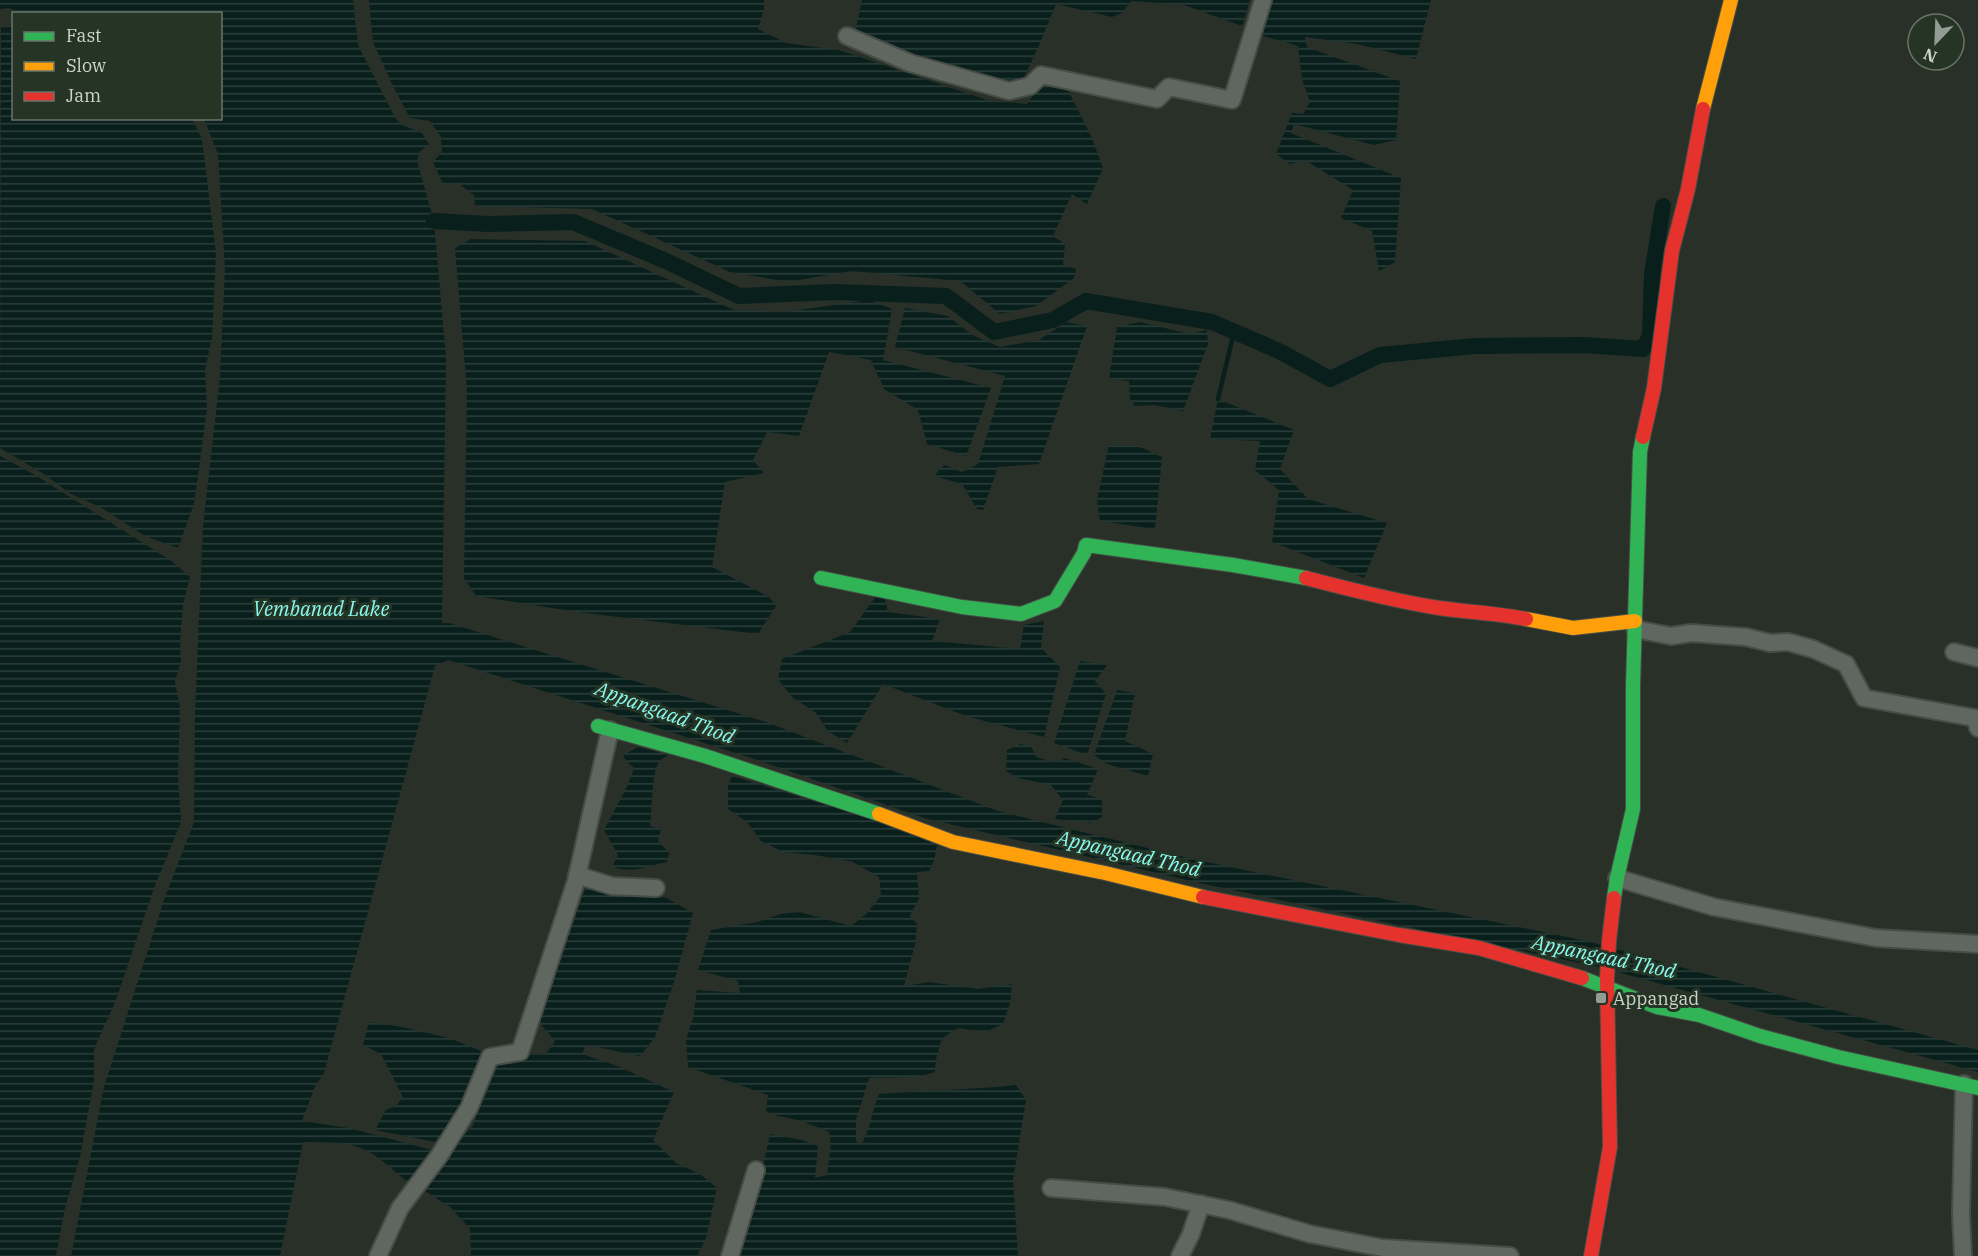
<svg xmlns="http://www.w3.org/2000/svg" width="1978" height="1256" font-family="'IBM Plex Serif',serif">
	<style>
		.water { fill: url(#water-rules) }
		.lines { fill: none; stroke-linecap: round; stroke-linejoin: round }
		.stream { stroke: #091f1c; stroke-width: 4.5 }
		.canal { stroke: #091f1c; stroke-width: 16 }
		.street-casing { stroke: #464d46; stroke-width: 20 }
		.fast-casing { stroke: #464d46; stroke-width: 16 }
		.slow-casing { stroke: #464d46; stroke-width: 16 }
		.jam-casing { stroke: #464d46; stroke-width: 16 }
		.street { stroke: #606660; stroke-width: 16 }
		.fast { stroke: #30b455; stroke-width: 14 }
		.slow { stroke: #ff9f0a; stroke-width: 14 }
		.jam { stroke: #e5322d; stroke-width: 14 }
		.poi-dot { fill: #939b93; stroke: #253425; stroke-width: 2 }
		.labels { text-anchor: middle; dominant-baseline: central; stroke-width: 6; stroke-linejoin: round; paint-order: stroke }
		.poi-label { font-size: 18px; fill: #ccd5cc; stroke: #253425; text-anchor: start }
		.water-label { font-size: 20px; font-style: italic; fill: #89faee; stroke: #253425 }
	</style>
	<defs>
		<pattern id="water-rules" width="6" height="5" patternUnits="userSpaceOnUse" patternTransform="scale(1.5)"><rect width="6" height="5" fill="#091f1c"/><path d="M0 2.5h6" fill="none" stroke="#2c3f3c"/></pattern>
	</defs>
	<rect width="100%" height="100%" fill="#283028"/>
	<g class="water">
		<path d="M0,0H353L358,45L387,102L396,119L402,125L422,133L429,145L420,151L417,161L434,221L446,357L442,623H449L766,722L998,811L1192,859L1591,942L1978,1050V1072L1603,968L1204,884L924,818L766,763L448,660L435,666L324,1073L316,1084L302,1121L349,1128L432,1150L417,1179L406,1181C391,1168 375,1152 355,1146C340,1141 320,1143 303,1142L280,1256H71L104,1087L164,900L194,822L195,712L203,526L220,376L225,268L218,154L204,119L220,118V14L24,13L9,8L0,9Z"/>
		<polygon points="369,0 764,0 764,9 758,29 786,43 839,50 987,100 1027,104 1042,84 1068,90 1091,136 1103,168 1087,204 1072,194 1053,236 1065,244 1063,265 1076,269 1074,278 1036,306 1000,314 960,281 851,271 788,282 730,272 592,209 475,206 474,195 458,183 443,184 433,162 442,152 441,137 430,121 410,118 392,84 373,42"/>
		<polygon points="862,0 1250,0 1242,26 1184,5 1132,1 1120,14 1112,17 1056,4 1037,50 1021,83 981,76 911,58 855,33"/>
		<polygon points="1266,0 1431,0 1416,59 1357,44 1305,37 1307,47 1400,81 1396,140 1374,145 1294,124 1291,133 1401,178 1395,262 1379,271 1372,231 1341,218 1353,190 1305,160 1290,164 1276,154 1292,113 1303,114 1310,102 1302,79 1298,46 1256,34"/>
		<polygon points="1,26 13,27 14,118 192,119 202,139 216,253 212,337 205,370 207,410 194,504 178,548 145,536 100,507 69,493 47,476 0,448"/>
		<polygon points="471,239 585,241 734,310 785,312 869,300 892,309 883,360 991,388 966,456 927,444 918,410 884,389 871,360 829,352 799,436 767,432 753,460 764,473 725,482 712,567 769,597 776,606 758,634 577,612 476,596 464,578 467,390 455,248"/>
		<polygon points="905,308 948,316 974,336 1000,347 1039,340 1066,322 1087,326 1039,464 998,467 983,510 977,509 962,484 934,476 944,465 962,472 978,464 1005,376 895,347"/>
		<polygon points="1140,322 1190,334 1207,330 1208,344 1183,411 1155,405 1135,406 1130,399 1129,381 1109,379 1117,327"/>
		<polygon points="1218,399 1294,430 1280,469 1308,499 1387,523 1364,578 1272,542 1279,490 1255,470 1260,441 1210,439"/>
		<polygon points="1109,445 1138,446 1162,457 1155,529 1100,521 1097,500"/>
		<polygon points="0,456 35,475 173,562 190,577 183,605 180,640 181,661 175,682 180,707 178,777 181,822 154,888 116,1000 94,1049 94,1081 80,1157 65,1208 56,1256 0,1256"/>
		<polygon points="877,595 885,599 888,612 940,619 932,641 1020,649 1024,625 1044,621 1041,648 1060,667 1044,737 966,716 883,684 847,743 828,731 816,713 792,697 778,679 782,659 850,632"/>
		<polygon points="1080,661 1107,665 1095,681 1106,694 1087,755 1054,743"/>
		<polygon points="1117,690 1135,693 1125,741 1153,754 1148,776 1107,764 1094,755"/>
		<path d="M1020,744L1031,746L1036,757C1045,759 1056,765 1065,758L1098,769L1087,795L1102,799V817L1091,823L1055,819L1063,800L1051,785L1018,778L1006,771L1007,750Z"/>
		<path d="M638,747L669,755C665,757 660,760 658,764C652,771 652,813 650,826L661,829L658,841L669,853L667,862C643,866 637,874 612,867L618,855L604,830C615,809 627,790 634,768L626,761L623,755Z"/>
		<path d="M732,776L938,839L934,861L929,871L917,872L919,898L910,916L917,924L915,944L904,986L929,982L978,989L1012,984L1010,1003L1003,1024L985,1032L958,1028L942,1038L936,1059L935,1072L918,1077L869,1078L856,1120V1141L861,1145C871,1129 872,1110 879,1094C925,1090 970,1090 1016,1085L1026,1100L1013,1180L1018,1256H734L764,1161L770,1134L802,1140L818,1146L815,1178L827,1175L831,1144L829,1132L802,1121L778,1116L766,1111L768,1095L688,1067L686,1040L693,1018L697,990L740,993L738,981L698,970L711,930L757,922L781,914L799,912L851,926L866,914L881,896L879,877L853,862L815,855L783,852L761,841L747,822L728,809V786Z"/>
		<polygon points="585,889 630,897 663,896 693,913 674,982 655,1037 640,1056 586,1045 582,1054 620,1067 674,1092 653,1140 676,1163 700,1174 717,1188 706,1238 697,1256 471,1256 470,1229 450,1207 425,1191 440,1171 442,1165 457,1142 473,1126 490,1078 496,1065 532,1054 546,1054 555,1041 538,1021"/>
		<path d="M369,1022L402,1027L449,1038L481,1051C474,1075 468,1101 454,1121C448,1129 440,1134 435,1142L375,1130L386,1110L396,1106L403,1097L381,1054L363,1045Z"/>
	</g>
	<g class="lines">
		<polyline class="stream" points="1218,399 1234,332"/>
		<polyline class="canal" points="434,221 488,224 573,222 666,261 739,296 834,292 946,296 994,332 1053,320 1086,301 1212,322 1281,352 1330,379 1380,355 1475,346 1584,345 1643,349 1650,336 1652,274 1663,206"/>
		<defs>
			<g id="street">
				<polyline points="847,36 910,63 1009,91 1030,86 1041,75 1157,99 1169,87 1232,100 1263,0"/>
				<polyline points="1635,629 1671,636 1691,633 1746,637 1770,643 1788,642 1813,649 1846,664 1864,698 1975,718 1978,728"/>
				<polyline points="1954,652 1978,658"/>
				<polyline points="577,875 612,886 656,888"/>
				<polyline points="1617,878 1714,907 1876,938 1978,944"/>
				<polyline points="1051,1188 1165,1197 1229,1210 1310,1234 1383,1248 1510,1256"/>
				<polyline points="378,1256 400,1208 439,1156 469,1108 490,1057 520,1052 576,881 610,730"/>
				<polyline points="730,1256 756,1170"/>
				<polyline points="1180,1256 1191,1234 1201,1204"/>
				<polyline points="1963,1256 1961,1214 1964,1084"/>
			</g>
			<g id="fast">
				<polyline points="821,578 962,607 1021,614 1055,601 1084,553 1086,545 1233,565 1306,578"/>
				<polyline points="598,726 705,756 879,814"/>
				<polyline points="1614,898 1617,878 1633,809 1633,685 1640,452 1643,437"/>
				<polyline points="1582,978 1657,1007 1699,1015 1760,1036 1838,1057 1978,1088"/>
			</g>
			<g id="slow">
				<polyline points="1703,109 1731,0"/>
				<polyline points="1526,619 1573,628 1635,621"/>
				<polyline points="879,814 953,842 1105,873 1203,897"/>
			</g>
			<g id="jam">
				<polyline points="1643,437 1654,388 1672,251 1688,189 1703,109"/>
				<path d="M1306,578C1348,589 1390,600 1433,607C1464,612 1495,613 1526,619"/>
				<polyline points="1203,897 1399,935 1479,948 1582,978"/>
				<polyline points="1591,1256 1610,1147 1607,978 1609,941 1614,898"/>
			</g>
		</defs>
		<use href="#street" class="street-casing"/>
		<use href="#fast" class="fast-casing"/>
		<use href="#slow" class="slow-casing"/>
		<use href="#jam" class="jam-casing"/>
		<use href="#street" class="street"/>
		<use href="#fast" class="fast"/>
		<use href="#slow" class="slow"/>
		<use href="#jam" class="jam"/>
	</g>
	<rect class="poi-dot" x="1595" y="992" width="12" height="12" rx="3"/>
	<g class="labels">
		<g class="poi-label">
			<text x="1613" y="998">Appangad</text>
		</g>
		<g class="water-label">
			<text x="321" y="608">Vembanad Lake</text>
			<text transform="translate(665 712) rotate(20)">Appangaad Thod</text>
			<text transform="translate(1129 853) rotate(13)">Appangaad Thod</text>
			<text transform="translate(1604 956) rotate(12)">Appangaad Thod</text>
		</g>
	</g>
	<rect x="12" y="12" width="210" height="108" fill="#253425" stroke="#687468" stroke-width="1.5"/>
	<rect x="24" y="32" width="30" height="9" fill="#30b455" stroke="#687468" stroke-width="1.5"/>
	<text x="66" y="42" font-size="18" fill="#ccd5cc">Fast</text>
	<rect x="24" y="62" width="30" height="9" fill="#ff9f0a" stroke="#687468" stroke-width="1.5"/>
	<text x="66" y="72" font-size="18" fill="#ccd5cc">Slow</text>
	<rect x="24" y="92" width="30" height="9" fill="#e5322d" stroke="#687468" stroke-width="1.5"/>
	<text x="66" y="102" font-size="18" fill="#ccd5cc">Jam</text>
	<g transform="translate(1936 42) rotate(203)"><circle r="28" fill="#253425" stroke="#687468" stroke-width="1.5"/>
	<path d="M0-4.5L10 22L0 15L-10 22Z" fill="#939b93"/>
	<text y="-9" font-size="16" font-weight="bold" text-anchor="middle" fill="#ccd5cc">N</text>
	</g>
</svg>
